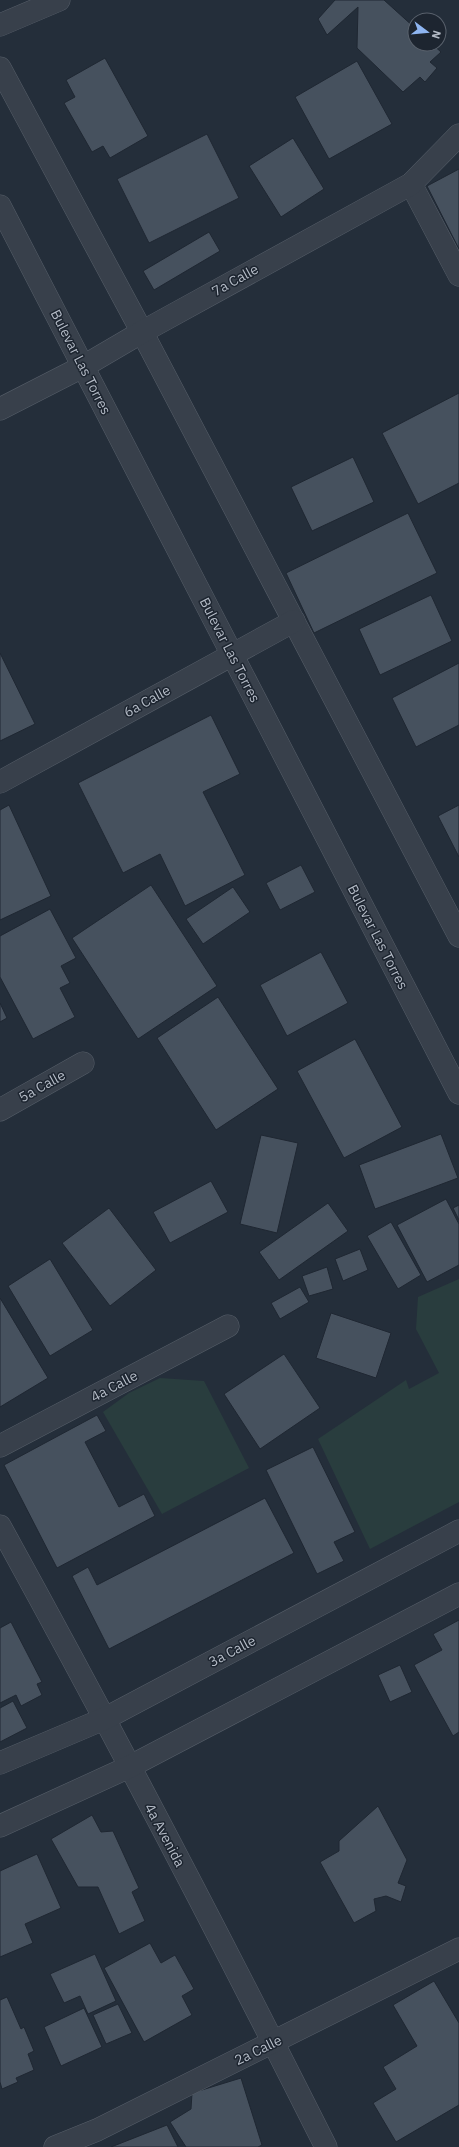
<svg xmlns="http://www.w3.org/2000/svg" width="459" height="2147" font-family="'IBM Plex Sans',sans-serif">
	<style>
		.green { fill: #293d3e }
		.building { fill: #46515e; stroke: #1f2732 }
		.lines { fill: none; stroke-linecap: round; stroke-linejoin: round }
		.minor-casing { stroke: #565e69; stroke-width: 23 }
		.minor { stroke: #38404b; stroke-width: 22 }
		.labels { text-anchor: middle; dominant-baseline: central; stroke-width: 3; stroke-linejoin: round; paint-order: stroke }
		.street-label { font-size: 14px; fill: #b4bbc6; stroke: #1d2530 }
	</style>
	<rect width="100%" height="100%" fill="#242e3a"/>
	<g class="green">
		<polygon points="459,1279 459,1502 370,1549 318,1439 406,1380 409,1389 439,1373 416,1329 418,1297"/>
		<polygon points="160,1378 204,1381 249,1468 162,1514 103,1412 129,1393"/>
	</g>
	<g class="building">
		<polygon points="335,0 384,0 415,28 415,44 432,44 441,52 430,62 437,68 425,82 420,77 403,92 357,48 358,7 327,35 318,19"/>
		<polygon points="105,58 148,136 110,158 103,146 92,152 64,103 75,97 66,80"/>
		<polygon points="357,61 392,124 329,159 295,97"/>
		<polygon points="207,134 239,198 149,243 117,179"/>
		<polygon points="293,138 324,189 281,217 249,166"/>
		<polygon points="459,169 459,249 427,186"/>
		<polygon points="209,232 220,251 154,290 143,271"/>
		<polygon points="459,393 459,483 418,504 382,433"/>
		<polygon points="353,457 374,502 312,531 291,487"/>
		<polygon points="408,513 437,573 314,633 286,573"/>
		<polygon points="431,595 452,641 380,675 359,629"/>
		<polygon points="0,653 35,724 0,741"/>
		<polygon points="459,663 459,725 416,747 392,698"/>
		<polygon points="211,715 240,774 203,792 245,875 185,906 160,854 123,873 78,783"/>
		<polygon points="9,805 51,896 0,920 0,810"/>
		<polygon points="459,805 459,857 438,816"/>
		<polygon points="301,865 315,892 280,910 266,883"/>
		<polygon points="151,885 217,986 138,1039 72,938"/>
		<polygon points="233,887 250,912 203,944 186,919"/>
		<polygon points="50,909 76,958 61,966 70,983 60,988 75,1017 33,1039 0,977 0,936"/>
		<polygon points="321,952 348,1003 287,1036 260,985"/>
		<polygon points="218,997 278,1089 216,1130 157,1038"/>
		<polygon points="0,1003 7,1018 0,1022"/>
		<polygon points="355,1039 402,1127 344,1158 297,1071"/>
		<polygon points="441,1134 458,1178 375,1209 359,1165"/>
		<polygon points="261,1135 298,1143 277,1233 240,1224"/>
		<polygon points="211,1181 228,1212 170,1243 153,1212"/>
		<polygon points="446,1199 459,1224 459,1265 427,1282 397,1225"/>
		<polygon points="328,1203 348,1231 279,1280 259,1252"/>
		<polygon points="459,1205 459,1220 453,1208"/>
		<polygon points="109,1208 156,1270 110,1306 62,1243"/>
		<polygon points="391,1222 421,1275 398,1289 367,1236"/>
		<polygon points="360,1249 368,1270 343,1281 335,1259"/>
		<polygon points="50,1259 93,1330 50,1356 8,1286"/>
		<polygon points="327,1267 333,1289 309,1296 302,1276"/>
		<polygon points="300,1287 309,1302 280,1319 271,1303"/>
		<polygon points="0,1298 48,1378 0,1407"/>
		<polygon points="331,1313 391,1333 376,1378 316,1358"/>
		<polygon points="284,1354 320,1408 260,1449 224,1394"/>
		<polygon points="97,1415 106,1431 85,1442 119,1507 144,1494 155,1516 57,1568 4,1465"/>
		<polygon points="313,1447 355,1532 334,1542 344,1561 317,1574 266,1470"/>
		<polygon points="265,1498 294,1553 109,1649 72,1576 88,1567 97,1585"/>
		<polygon points="459,1620 459,1732 453,1736 414,1665 442,1650 433,1634"/>
		<polygon points="11,1622 42,1682 37,1684 42,1695 21,1706 16,1695 0,1703 0,1628"/>
		<polygon points="400,1665 412,1692 390,1702 378,1675"/>
		<polygon points="13,1701 27,1728 0,1742 0,1708"/>
		<polygon points="378,1806 407,1860 398,1883 406,1886 401,1902 386,1896 374,1899 376,1911 354,1923 320,1862 339,1851 339,1841"/>
		<polygon points="92,1815 101,1832 113,1831 139,1888 132,1892 145,1921 119,1934 98,1887 78,1887 51,1839"/>
		<polygon points="37,1854 61,1908 25,1924 33,1943 0,1957 0,1871"/>
		<polygon points="150,1943 161,1963 175,1955 194,1989 182,1996 192,2015 144,2042 104,1968"/>
		<polygon points="95,1954 116,2001 88,2014 80,1996 64,2003 50,1974"/>
		<polygon points="434,1981 459,2023 459,2105 396,2142 373,2103 396,2089 383,2067 417,2046 393,2005"/>
		<polygon points="7,1997 21,2029 24,2027 34,2051 28,2054 34,2070 16,2078 18,2082 2,2089 0,2082 0,2000"/>
		<polygon points="118,2004 132,2033 106,2044 93,2015"/>
		<polygon points="84,2008 102,2047 61,2066 44,2027"/>
		<polygon points="241,2078 262,2145 258,2147 186,2147 170,2122 191,2109 192,2093"/>
		<polygon points="167,2125 178,2147 111,2147"/>
	</g>
	<g class="lines">
		<defs>
			<g id="minor">
				<polyline points="0,25 59,0"/>
				<polyline points="0,68 142,332 459,936"/>
				<polyline points="411,184 459,275"/>
				<polyline points="0,206 459,1093"/>
				<polyline points="0,409 84,366 142,332 411,184 459,135"/>
				<polyline points="0,782 294,621"/>
				<polyline points="0,1110 83,1063"/>
				<polyline points="0,1446 228,1326"/>
				<path d="M0,1526C113,1731 221,1938 326,2147"/>
				<polyline points="0,1763 106,1718 459,1531"/>
				<polyline points="0,1826 129,1767 459,1594"/>
				<polyline points="55,2147 97,2130 459,1949"/>
			</g>
		</defs>
		<use href="#minor" class="minor-casing"/>
		<use href="#minor" class="minor"/>
	</g>
	<g class="labels">
		<g class="street-label">
			<text transform="translate(235 280) rotate(-29)">7a Calle</text>
			<text transform="translate(81 362) rotate(63)">Bulevar Las Torres</text>
			<text transform="translate(230 650) rotate(63)">Bulevar Las Torres</text>
			<text transform="translate(147 701) rotate(-29)">6a Calle</text>
			<text transform="translate(378 937) rotate(63)">Bulevar Las Torres</text>
			<text transform="translate(42 1086) rotate(-29)">5a Calle</text>
			<text transform="translate(114 1386) rotate(-28)">4a Calle</text>
			<text transform="translate(232 1651) rotate(-28)">3a Calle</text>
			<text transform="translate(165 1835) rotate(62)">4a Avenida</text>
			<text transform="translate(258 2050) rotate(-26)">2a Calle</text>
		</g>
	</g>
	<g transform="translate(427 32) rotate(106)"><circle r="19" fill="#1d2530" stroke="#59616c"/>
	<path d="M0-3L7 15L0 10L-7 15Z" fill="#8eb5f1"/>
	<text y="-6" font-size="11" font-weight="bold" text-anchor="middle" fill="#b4bbc6">N</text>
	</g>
</svg>
